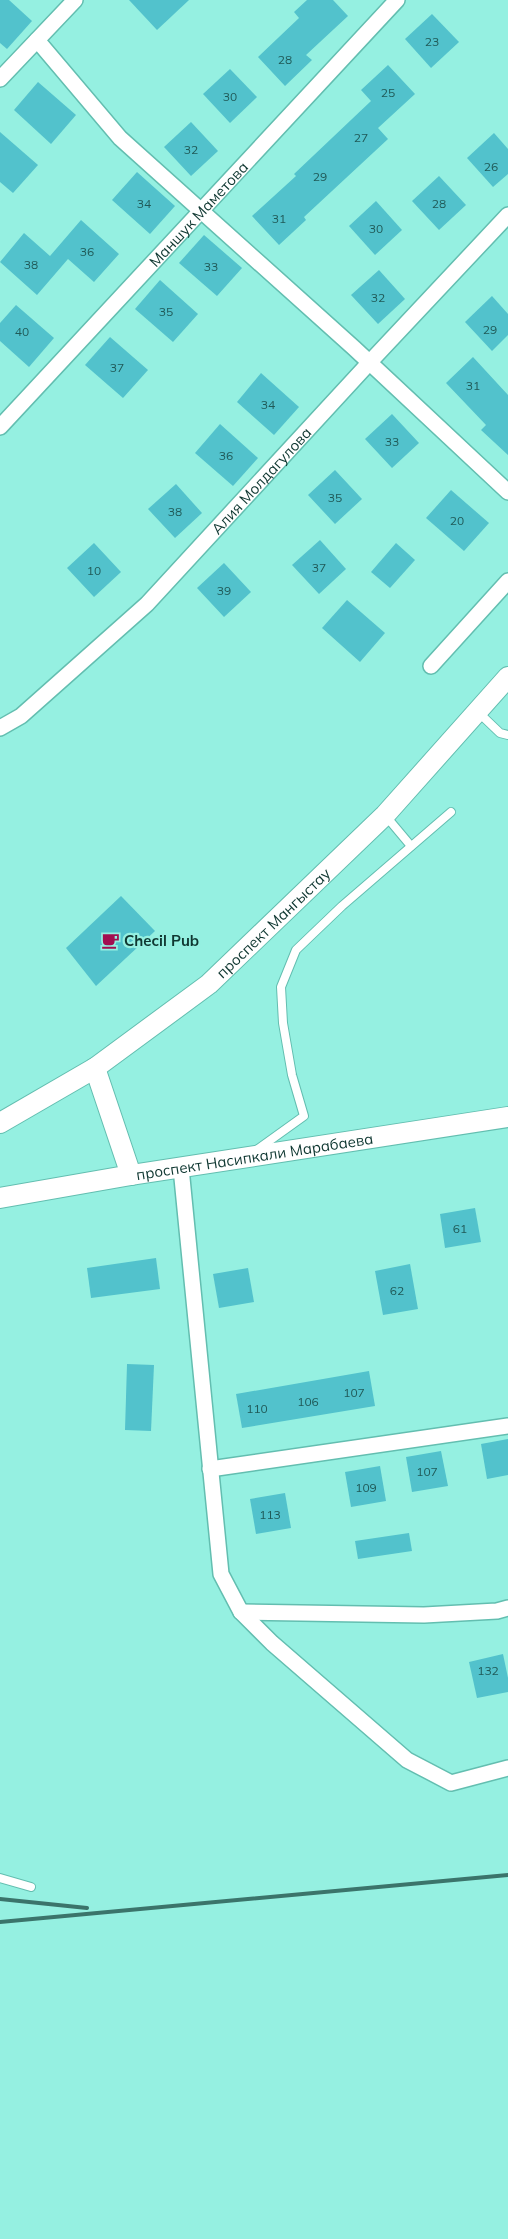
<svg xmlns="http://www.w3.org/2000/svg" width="508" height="2239" font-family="Mulish,sans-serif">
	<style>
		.building { fill: #52c2cc }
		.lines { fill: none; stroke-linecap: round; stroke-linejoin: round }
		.lane-casing { stroke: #63beb0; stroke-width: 10 }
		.street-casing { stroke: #63beb0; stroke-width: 18 }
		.secondary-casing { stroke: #63beb0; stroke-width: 22 }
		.lane { stroke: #fff; stroke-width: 8 }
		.street { stroke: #fff; stroke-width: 15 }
		.secondary { stroke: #fff; stroke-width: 20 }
		.rail { stroke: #3b746b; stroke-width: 4 }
		.labels { text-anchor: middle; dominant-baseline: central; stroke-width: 4.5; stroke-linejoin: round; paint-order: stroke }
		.number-label { font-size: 12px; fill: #205a58 }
		.street-label { font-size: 15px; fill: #0f3731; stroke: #95f0e1 }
		.poi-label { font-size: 15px; font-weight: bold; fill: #0f3731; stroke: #95f0e1; text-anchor: start }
	</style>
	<rect width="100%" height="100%" fill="#95f0e1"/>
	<g class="building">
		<polygon points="0,0 9,0 32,21 7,49 0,43"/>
		<polygon points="129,0 189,0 157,30"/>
		<polygon points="307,0 333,0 348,16 306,55 312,60 285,86 258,57 299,18 294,12"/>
		<polygon points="432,14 459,42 431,68 405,39"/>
		<polygon points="388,65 415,94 378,128 388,139 304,217 306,220 279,245 252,216 296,176 294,174 371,101 361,90"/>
		<polygon points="230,69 257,97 230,123 203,94"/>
		<polygon points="38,82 76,115 51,144 14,110"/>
		<polygon points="191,122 218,151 191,176 164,147"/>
		<polygon points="0,132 38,165 13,193 0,182"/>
		<polygon points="494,133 508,149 508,174 493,187 467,158"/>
		<polygon points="137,172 175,206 150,234 112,200"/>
		<polygon points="439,176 466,205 439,230 412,201"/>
		<polygon points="376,201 402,230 375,255 349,226"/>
		<polygon points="81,220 119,254 94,282 68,259 37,295 0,262 24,233 50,256"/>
		<polygon points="204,235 242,268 217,296 179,263"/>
		<polygon points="379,270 405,299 378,324 351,295"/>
		<polygon points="160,280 198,314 173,342 135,309"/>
		<polygon points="492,296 508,314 508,335 492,351 465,322"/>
		<polygon points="16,305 54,338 29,367 0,341 0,323"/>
		<polygon points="110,337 148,370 123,398 85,365"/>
		<polygon points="473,357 508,395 508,455 481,430 486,425 446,383"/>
		<polygon points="261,373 299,407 274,435 237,402"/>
		<polygon points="392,414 419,443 392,468 365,439"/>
		<polygon points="220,424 258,458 233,486 195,453"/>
		<polygon points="335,470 362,499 335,524 308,495"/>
		<polygon points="176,484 202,513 175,538 148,509"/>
		<polygon points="451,490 489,523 464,551 426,518"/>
		<polygon points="320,540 346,569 319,594 292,565"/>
		<polygon points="94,543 121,572 94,597 67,568"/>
		<polygon points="396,543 415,560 390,588 371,572"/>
		<polygon points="224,563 251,592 224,617 197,588"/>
		<polygon points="347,600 385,633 360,662 322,628"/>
		<polygon points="121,896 155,931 96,986 66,948"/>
		<polygon points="475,1208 481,1242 445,1248 440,1214"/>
		<polygon points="156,1258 160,1289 91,1298 87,1268"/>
		<polygon points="410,1264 418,1309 383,1315 375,1271"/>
		<polygon points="248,1268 254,1302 219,1308 213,1274"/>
		<polygon points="127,1364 154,1365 151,1431 125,1430"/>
		<polygon points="369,1371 375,1406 242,1428 236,1394"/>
		<polygon points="508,1439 508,1475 487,1479 481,1444"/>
		<polygon points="441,1451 448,1486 412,1492 406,1457"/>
		<polygon points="380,1466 386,1501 351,1507 345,1472"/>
		<polygon points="285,1493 291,1528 256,1534 250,1499"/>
		<polygon points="409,1533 412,1551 358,1559 355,1541"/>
		<polygon points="503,1654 508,1678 508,1692 477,1698 469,1662"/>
	</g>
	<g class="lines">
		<defs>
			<g id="lane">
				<polyline points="477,711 500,733 508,735"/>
				<polyline points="385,815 411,846"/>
				<polyline points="258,1149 304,1116 292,1075 283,1023 281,987 296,950 342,906 451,812"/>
				<polyline points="0,1878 31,1887"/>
			</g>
			<g id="street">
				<polyline points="37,40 120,138 354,348 508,492"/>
				<polyline points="0,79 75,0"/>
				<path id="s1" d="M0,427L397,0"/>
				<polyline points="431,666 508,581"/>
				<path id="s2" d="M0,728L21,716L147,604L369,363L508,215"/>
				<polyline points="181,1168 221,1574 241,1612 272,1643 407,1760 451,1783 508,1768"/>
				<polyline points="210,1469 508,1426"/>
				<polyline points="241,1612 424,1615 497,1611 508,1608"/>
			</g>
			<g id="secondary">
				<polyline points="95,1068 131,1175"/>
				<path id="s3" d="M0,1123L95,1068L209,984L385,815L508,677"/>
				<path id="s4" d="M0,1198L131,1175L508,1117"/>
			</g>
		</defs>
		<use href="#lane" class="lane-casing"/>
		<use href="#street" class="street-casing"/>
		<use href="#secondary" class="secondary-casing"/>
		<use href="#lane" class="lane"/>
		<use href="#street" class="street"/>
		<use href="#secondary" class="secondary"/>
		<g class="rail">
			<polyline points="0,1899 87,1908"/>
			<polyline points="0,1922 508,1875"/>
		</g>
	</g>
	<defs>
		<symbol id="cafe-bare" viewBox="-9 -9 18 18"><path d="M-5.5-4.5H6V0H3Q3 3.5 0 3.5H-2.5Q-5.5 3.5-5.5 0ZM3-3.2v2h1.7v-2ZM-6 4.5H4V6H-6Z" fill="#a20e50" stroke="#95f0e1" stroke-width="2.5" paint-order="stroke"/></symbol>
	</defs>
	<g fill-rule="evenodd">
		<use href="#cafe-bare" x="98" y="928" width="25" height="25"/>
	</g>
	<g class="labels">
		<g class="number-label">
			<text x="432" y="41">23</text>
			<text x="285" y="59">28</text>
			<text x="388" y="92">25</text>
			<text x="230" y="96">30</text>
			<text x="361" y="137">27</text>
			<text x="191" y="149">32</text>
			<text x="491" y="166">26</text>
			<text x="320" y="176">29</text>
			<text x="144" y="203">34</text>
			<text x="439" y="203">28</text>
			<text x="279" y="218">31</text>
			<text x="376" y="228">30</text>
			<text x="87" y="251">36</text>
			<text x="31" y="264">38</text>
			<text x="211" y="266">33</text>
			<text x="378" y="297">32</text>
			<text x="166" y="311">35</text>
			<text x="490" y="329">29</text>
			<text x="22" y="331">40</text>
			<text x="117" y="367">37</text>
			<text x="473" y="385">31</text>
			<text x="268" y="404">34</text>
			<text x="392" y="441">33</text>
			<text x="226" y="455">36</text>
			<text x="335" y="497">35</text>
			<text x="175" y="511">38</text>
			<text x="457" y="520">20</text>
			<text x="319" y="567">37</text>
			<text x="94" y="570">10</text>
			<text x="224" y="590">39</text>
			<text x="460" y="1228">61</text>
			<text x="397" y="1290">62</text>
			<text x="354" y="1392">107</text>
			<text x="308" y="1401">106</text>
			<text x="257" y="1408">110</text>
			<text x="427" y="1471">107</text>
			<text x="366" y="1487">109</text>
			<text x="270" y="1514">113</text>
			<text x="488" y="1670">132</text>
		</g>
		<g class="street-label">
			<text stroke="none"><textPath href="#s1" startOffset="291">Маншук Маметова</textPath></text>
			<text stroke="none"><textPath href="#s2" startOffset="361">Алия Молдагулова</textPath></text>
			<text stroke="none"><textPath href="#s3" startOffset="340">проспект Мангыстау</textPath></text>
			<text stroke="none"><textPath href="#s4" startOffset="258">проспект Насипкали Марабаева</textPath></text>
		</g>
		<g class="poi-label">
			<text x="124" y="940">Checil Pub</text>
		</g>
	</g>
</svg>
